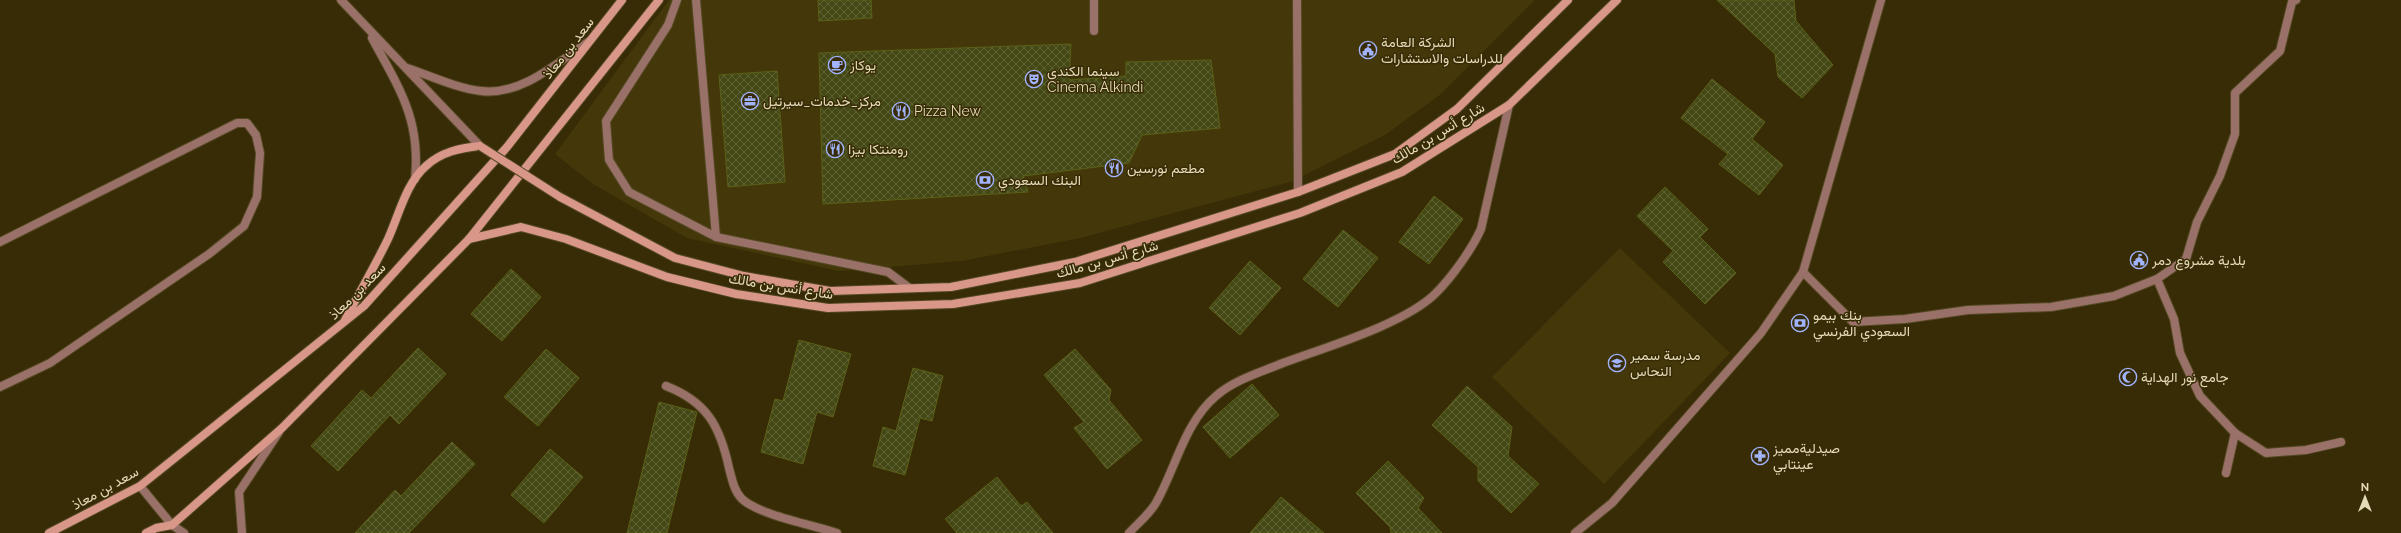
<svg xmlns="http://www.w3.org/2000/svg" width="2401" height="533" font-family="Raleway,Vazirmatn,sans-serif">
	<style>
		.built { fill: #44380b }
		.building { fill: url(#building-cross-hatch); stroke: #5b6017 }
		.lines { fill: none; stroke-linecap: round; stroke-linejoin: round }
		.service-casing { stroke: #534822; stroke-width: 10 }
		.minor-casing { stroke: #534822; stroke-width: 10 }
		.tertiary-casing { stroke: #534822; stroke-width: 10 }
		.secondary-casing { stroke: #534822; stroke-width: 10 }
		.service { stroke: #9a7168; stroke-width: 8 }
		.minor { stroke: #9a7168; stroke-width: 8 }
		.tertiary { stroke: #9a7168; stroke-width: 8 }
		.secondary { stroke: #d89789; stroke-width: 8 }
		.secondary-bridge-casing { stroke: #534822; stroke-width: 10; stroke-linecap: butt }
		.secondary-bridge { stroke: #d89789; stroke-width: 8 }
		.labels { text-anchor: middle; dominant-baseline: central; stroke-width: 3; stroke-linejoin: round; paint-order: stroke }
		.poi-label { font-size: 14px; fill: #e5dab8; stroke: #372c05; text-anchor: start }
		.street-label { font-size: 14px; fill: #e5dab8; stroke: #372c05 }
	</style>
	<defs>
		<pattern id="building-cross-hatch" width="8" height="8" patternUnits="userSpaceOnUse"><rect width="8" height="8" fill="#444815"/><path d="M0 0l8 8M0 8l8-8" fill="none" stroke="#5f6235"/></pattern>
	</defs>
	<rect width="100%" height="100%" fill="#372c05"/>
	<g class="built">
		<polygon points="669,0 1535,0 1441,94 1385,135 1290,182 1080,238 962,261 839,271 687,238 593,184 555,154"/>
		<polygon points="1620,248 1730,353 1604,484 1492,377"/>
	</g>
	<g class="building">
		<polygon points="818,0 871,0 872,18 819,21"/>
		<polygon points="1717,0 1794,0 1796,21 1833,65 1802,98 1778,77 1775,54"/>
		<polygon points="1071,44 1069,80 1126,76 1126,62 1211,60 1220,128 1142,135 1129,163 1023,176 1028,192 823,204 819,53"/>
		<polygon points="777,71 785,182 728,187 719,75"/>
		<polygon points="1712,79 1765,122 1752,139 1783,165 1759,195 1719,164 1728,154 1681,118"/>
		<polygon points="1665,187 1708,229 1700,237 1736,273 1705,304 1663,262 1673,251 1637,216"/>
		<polygon points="1434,196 1463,219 1429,264 1399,242"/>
		<polygon points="1343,230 1378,258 1338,307 1303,279"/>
		<polygon points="1250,261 1281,288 1240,335 1209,308"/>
		<polygon points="511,269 541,297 502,341 471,314"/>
		<polygon points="799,340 851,354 833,417 817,412 803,464 761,452 775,399 783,401"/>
		<polygon points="418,348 446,374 399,424 390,415 338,471 311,446 362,390 371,398"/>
		<polygon points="546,349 579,378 538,426 504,397"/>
		<polygon points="1075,349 1111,390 1109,400 1142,440 1107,469 1074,428 1084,422 1044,375"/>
		<polygon points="913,368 943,376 932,421 920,418 905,475 873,466 883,427 896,431"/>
		<polygon points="1252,384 1279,415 1230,458 1203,427"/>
		<polygon points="1467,386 1512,427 1508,456 1539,484 1511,513 1478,481 1478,467 1432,425"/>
		<polygon points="659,402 697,412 667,533 627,533"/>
		<polygon points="452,442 475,464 409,533 355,533 395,490 401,496"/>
		<polygon points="550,449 583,477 544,523 511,495"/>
		<polygon points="1388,461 1424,498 1418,508 1442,533 1391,533 1390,527 1356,493"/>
		<polygon points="997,477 1021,506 1027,502 1053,533 957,533 945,519"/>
		<polygon points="1281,497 1324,533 1250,533"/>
	</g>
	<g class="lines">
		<defs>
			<g id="service">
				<polyline points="1094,0 1094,31"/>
				<polyline points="1803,272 1853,322 1905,319 1968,310 2051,307 2114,296 2157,279 2186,259 2197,222 2220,176 2235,134 2235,93 2280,51 2292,2 2296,0"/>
				<polyline points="2157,279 2174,319 2180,353 2200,396 2235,433 2266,453 2306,450 2341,442"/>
				<path d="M666,386C707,402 720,426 729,468C732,479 734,491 742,499C759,515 813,525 837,533"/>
				<polyline points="2226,473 2235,433"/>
				<path d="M1129,533C1138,523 1151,513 1157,501C1176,467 1185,422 1216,396C1234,380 1261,372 1283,363C1326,347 1405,324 1436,293C1452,277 1472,249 1481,229L1509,105"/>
			</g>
			<g id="minor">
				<polyline points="677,0 668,25 606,121 609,160 629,192 716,237 888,272 908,287"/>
				<polyline points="696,0 716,237"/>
				<polyline points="1297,0 1298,192"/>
				<polyline points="0,242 237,123 247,123 256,135 260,153 257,197 244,226 209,254 50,363 0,387"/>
			</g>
			<g id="tertiary">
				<polyline points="341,0 480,146"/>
				<path d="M372,38C399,88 421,119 415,179"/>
				<path d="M407,68C431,76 456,88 481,91C521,96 557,63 588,42"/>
				<polyline points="140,486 172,525 184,533"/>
				<polyline points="242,533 239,492 279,432"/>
				<polyline points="1575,533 1612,503 1761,333 1803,272 1881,0"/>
			</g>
			<g id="secondary">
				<polyline points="560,197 675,258 744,276 830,291 951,287 1075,262 1298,192 1395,154 1457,109 1568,0"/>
				<polyline points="469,239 521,227 566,239 667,277 736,294 828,308 953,304 1080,283 1300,213 1402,172 1509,105 1617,0"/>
				<path d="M345,320C359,293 375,266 388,239C399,215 406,183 426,166C441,152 460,148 480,146"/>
				<polyline points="49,533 140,486 364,306 507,147 622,0"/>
				<polyline points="146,533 156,528 172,525 282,428 469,239 659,0"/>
			</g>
		</defs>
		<use href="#service" class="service-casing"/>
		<use href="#minor" class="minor-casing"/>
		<use href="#tertiary" class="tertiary-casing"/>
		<use href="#secondary" class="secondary-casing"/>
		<use href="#service" class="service"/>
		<use href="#minor" class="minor"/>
		<use href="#tertiary" class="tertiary"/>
		<use href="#secondary" class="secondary"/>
		<defs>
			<polyline id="secondary-bridge" points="480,146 560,197"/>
		</defs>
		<use href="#secondary-bridge" class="secondary-bridge-casing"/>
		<use href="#secondary-bridge" class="secondary-bridge"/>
	</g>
	<defs>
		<symbol id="civic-ring" viewBox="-11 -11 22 22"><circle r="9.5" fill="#372c05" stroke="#a1b3fd" stroke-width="1.5"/><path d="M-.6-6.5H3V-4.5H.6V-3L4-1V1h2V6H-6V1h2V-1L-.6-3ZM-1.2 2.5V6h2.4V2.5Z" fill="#a1b3fd"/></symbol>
		<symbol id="cafe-ring" viewBox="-11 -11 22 22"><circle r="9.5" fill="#372c05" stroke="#a1b3fd" stroke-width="1.5"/><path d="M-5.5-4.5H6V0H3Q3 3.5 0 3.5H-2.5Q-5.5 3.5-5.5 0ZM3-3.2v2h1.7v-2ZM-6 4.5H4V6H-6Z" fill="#a1b3fd"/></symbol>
		<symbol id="theatre-ring" viewBox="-11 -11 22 22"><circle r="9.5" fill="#372c05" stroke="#a1b3fd" stroke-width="1.5"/><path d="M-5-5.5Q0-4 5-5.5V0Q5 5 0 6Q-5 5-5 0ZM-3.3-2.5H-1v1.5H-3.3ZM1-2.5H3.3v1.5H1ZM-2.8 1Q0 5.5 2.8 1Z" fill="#a1b3fd"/></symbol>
		<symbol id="office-ring" viewBox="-11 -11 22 22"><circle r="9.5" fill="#372c05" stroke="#a1b3fd" stroke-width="1.5"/><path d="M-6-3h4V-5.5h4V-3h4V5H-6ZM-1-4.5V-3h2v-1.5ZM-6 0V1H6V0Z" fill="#a1b3fd"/></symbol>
		<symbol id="restaurant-ring" viewBox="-11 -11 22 22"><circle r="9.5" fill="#372c05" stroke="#a1b3fd" stroke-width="1.5"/><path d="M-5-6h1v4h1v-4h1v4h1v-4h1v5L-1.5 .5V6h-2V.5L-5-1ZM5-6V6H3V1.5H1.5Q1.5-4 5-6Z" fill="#a1b3fd"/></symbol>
		<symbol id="bank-ring" viewBox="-11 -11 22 22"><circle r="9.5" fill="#372c05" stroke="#a1b3fd" stroke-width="1.5"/><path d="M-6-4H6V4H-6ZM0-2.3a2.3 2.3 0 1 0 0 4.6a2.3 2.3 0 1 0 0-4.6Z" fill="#a1b3fd"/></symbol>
		<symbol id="school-ring" viewBox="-11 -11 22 22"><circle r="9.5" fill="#372c05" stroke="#a1b3fd" stroke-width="1.5"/><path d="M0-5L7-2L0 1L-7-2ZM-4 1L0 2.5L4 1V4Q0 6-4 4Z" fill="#a1b3fd"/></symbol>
		<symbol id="mosque-ring" viewBox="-11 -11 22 22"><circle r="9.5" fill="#372c05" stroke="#a1b3fd" stroke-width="1.5"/><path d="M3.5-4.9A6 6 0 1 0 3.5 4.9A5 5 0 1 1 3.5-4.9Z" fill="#a1b3fd"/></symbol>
		<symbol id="pharmacy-ring" viewBox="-11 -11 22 22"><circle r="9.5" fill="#372c05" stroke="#a1b3fd" stroke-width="1.5"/><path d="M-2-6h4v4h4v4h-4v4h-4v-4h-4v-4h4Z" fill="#a1b3fd"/></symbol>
	</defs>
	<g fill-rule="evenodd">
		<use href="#civic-ring" x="1358" y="40" width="20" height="20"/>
		<use href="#cafe-ring" x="827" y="55" width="20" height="20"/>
		<use href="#theatre-ring" x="1024" y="69" width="20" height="20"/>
		<use href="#office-ring" x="740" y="91" width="20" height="20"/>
		<use href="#restaurant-ring" x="891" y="101" width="20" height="20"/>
		<use href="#restaurant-ring" x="825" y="139" width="20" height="20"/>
		<use href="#restaurant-ring" x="1104" y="158" width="20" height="20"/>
		<use href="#bank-ring" x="975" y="170" width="20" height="20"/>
		<use href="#civic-ring" x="2129" y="250" width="20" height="20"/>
		<use href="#bank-ring" x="1790" y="313" width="20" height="20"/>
		<use href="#school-ring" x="1607" y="353" width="20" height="20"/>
		<use href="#mosque-ring" x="2118" y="367" width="20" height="20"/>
		<use href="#pharmacy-ring" x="1750" y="446" width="20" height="20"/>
	</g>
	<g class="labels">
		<g class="poi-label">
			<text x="1381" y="42">الشركة العامة<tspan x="1381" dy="16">للدراسات والاستشارات</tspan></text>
			<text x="850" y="65">يوكاز</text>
			<text x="1047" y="71">سينما الكندي<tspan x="1047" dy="16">Cinema Alkindi</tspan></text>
			<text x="763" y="101">مركز_خدمات_سيرتيل</text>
			<text x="914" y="111">Pizza New</text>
			<text x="848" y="149">رومنتكا بيزا</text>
			<text x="1127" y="168">مطعم نورسين</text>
			<text x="998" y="180">البنك السعودي</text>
			<text x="2152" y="260">بلدية مشروع دمر</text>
			<text x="1813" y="315">بنك بيمو<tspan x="1813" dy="16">السعودي الفرنسي</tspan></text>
			<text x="1630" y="355">مدرسة سمير<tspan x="1630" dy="16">النحاس</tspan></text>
			<text x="2141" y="377">جامع نور الهداية</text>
			<text x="1773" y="448">صيدليةمميز<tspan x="1773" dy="16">عينتابي</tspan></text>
		</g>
		<g class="street-label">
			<text transform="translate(568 48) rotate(-52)">سعد بن معاذ</text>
			<text transform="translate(1438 133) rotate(-31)">شارع أنس بن مالك</text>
			<text transform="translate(1107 259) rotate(-16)">شارع أنس بن مالك</text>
			<text transform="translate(781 286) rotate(9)">شارع أنس بن مالك</text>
			<text transform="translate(357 291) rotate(-45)">سعد بن معاذ</text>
			<text transform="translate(105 488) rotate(-29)">سعد بن معاذ</text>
		</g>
	</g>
	<g transform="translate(2365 497)" stroke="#372c05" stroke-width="3" paint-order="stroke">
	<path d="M0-3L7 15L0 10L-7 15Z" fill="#e5dab8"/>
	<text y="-6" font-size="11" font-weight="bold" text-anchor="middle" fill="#e5dab8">N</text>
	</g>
</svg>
